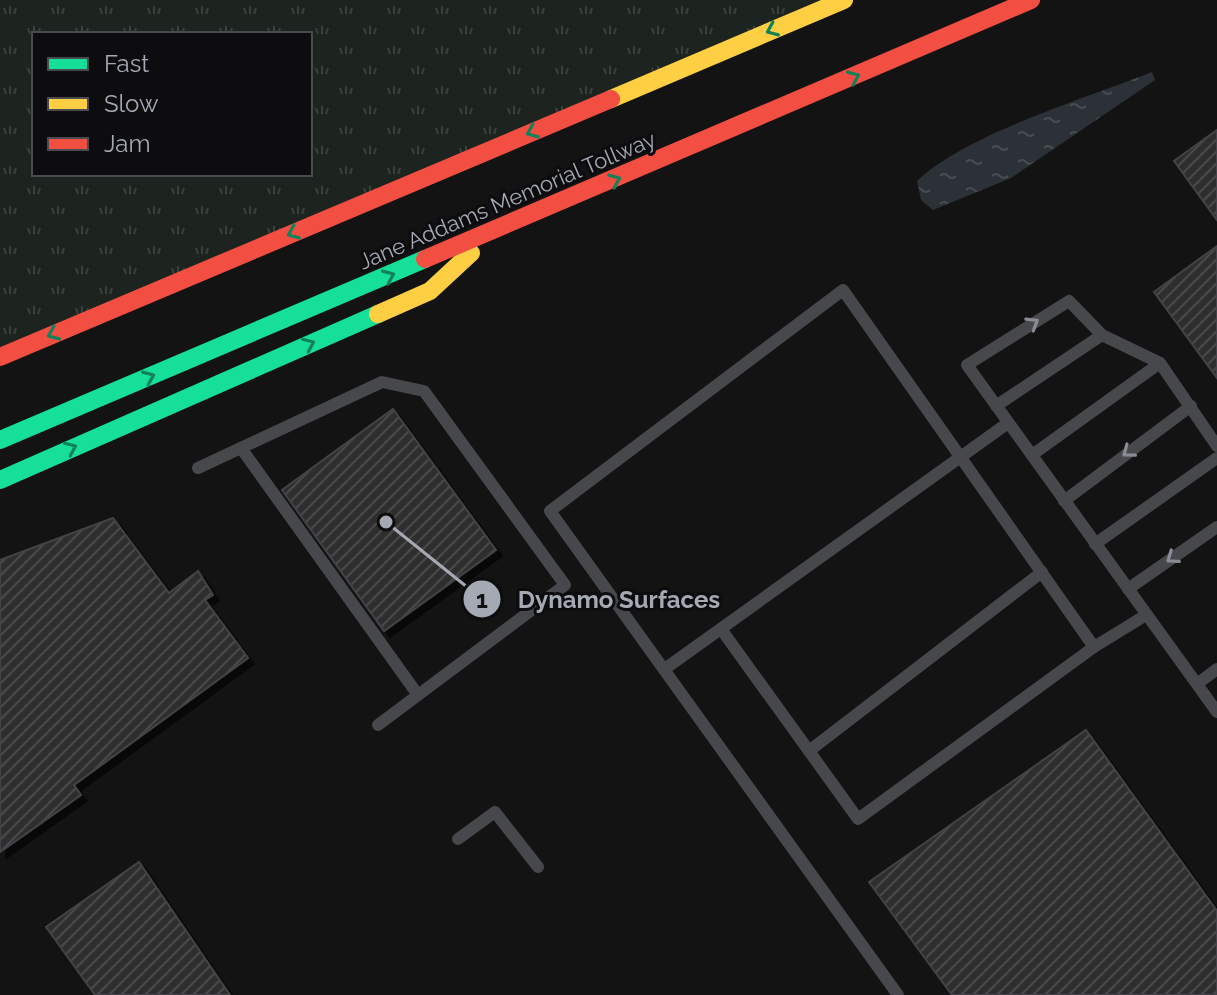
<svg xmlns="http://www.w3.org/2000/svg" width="1217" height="995" font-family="Raleway,sans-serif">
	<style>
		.grass { fill: url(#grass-tufts); fill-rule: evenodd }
		.water { fill: url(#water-ripples) }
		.building { fill: url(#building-hatch); stroke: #424346; stroke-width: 2; filter: url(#shadow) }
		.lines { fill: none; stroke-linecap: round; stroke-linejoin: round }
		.lane { stroke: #47484c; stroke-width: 12 }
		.fast { stroke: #16e098; stroke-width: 18 }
		.slow { stroke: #ffcf43; stroke-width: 18 }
		.jam { stroke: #f24e42; stroke-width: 18 }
		.oneway { stroke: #12815a }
		.oneway2 { stroke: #898c94 }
		.labels { text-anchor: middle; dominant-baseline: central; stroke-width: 6; stroke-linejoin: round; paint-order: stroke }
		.street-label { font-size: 22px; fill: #a5a9b3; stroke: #0d0d0f }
		.leader { fill: none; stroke: #a5a9b3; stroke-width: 3 }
		.callout-dot { fill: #a5a9b3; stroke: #0d0d0f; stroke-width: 3 }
		.mark-label { font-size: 24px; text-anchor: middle; font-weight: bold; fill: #111 }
		.callout-label { font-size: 24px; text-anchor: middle; font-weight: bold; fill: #a5a9b3; stroke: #0d0d0f; stroke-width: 6; stroke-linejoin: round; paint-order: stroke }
	</style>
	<defs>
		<pattern id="grass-tufts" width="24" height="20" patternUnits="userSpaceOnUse" patternTransform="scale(2)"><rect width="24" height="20" fill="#1d231e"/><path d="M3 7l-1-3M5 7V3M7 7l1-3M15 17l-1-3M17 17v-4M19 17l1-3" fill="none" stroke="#3b403c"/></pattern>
		<pattern id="water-ripples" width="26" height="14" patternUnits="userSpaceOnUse" patternTransform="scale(2)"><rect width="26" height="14" fill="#2b3137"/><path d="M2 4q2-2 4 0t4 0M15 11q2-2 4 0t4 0" fill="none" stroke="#474c52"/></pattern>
		<pattern id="building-hatch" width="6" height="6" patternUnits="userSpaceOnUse" patternTransform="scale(2)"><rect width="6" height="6" fill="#2e2e2e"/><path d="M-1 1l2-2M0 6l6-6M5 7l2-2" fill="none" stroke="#49494a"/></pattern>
		<filter id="shadow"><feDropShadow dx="6" dy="6" stdDeviation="0" flood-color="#0009"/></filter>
	</defs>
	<rect width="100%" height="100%" fill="#131313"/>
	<path class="grass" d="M0,0H831L0,355ZM34,34H310V174H34Z"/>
	<path class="water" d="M1152,72L1155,80L1011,178L933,210L921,200L917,181C966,134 1087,98 1152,72Z"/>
	<g class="building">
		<polygon points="1217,130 1217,220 1174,161"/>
		<polygon points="1217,246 1217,378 1154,292"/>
		<polygon points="393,409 496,550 384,631 282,490"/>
		<polygon points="113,518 169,593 198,571 213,595 205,600 248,658 74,785 81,795 0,852 0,560"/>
		<polygon points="1086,730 1217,911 1217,995 952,995 869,882"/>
		<polygon points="139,862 230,995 95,995 46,927"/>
	</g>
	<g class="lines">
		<g class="lane">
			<polyline points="1102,335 1160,363"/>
			<polyline points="996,406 1102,335 1069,301 967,365 1217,712"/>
			<polyline points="241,448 418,695"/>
			<polyline points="1032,455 1160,363 1217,446"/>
			<polyline points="198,468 382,382 424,391 565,585 378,725"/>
			<polyline points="1064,501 1191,406"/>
			<polyline points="1095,544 1217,458"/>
			<polyline points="1128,589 1217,527"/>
			<polyline points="721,629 858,819 1094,647 1146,615"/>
			<polyline points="666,668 1008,423"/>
			<polyline points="1197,684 1217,669"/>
			<polyline points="809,751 1042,572"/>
			<polyline points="458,839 495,812 538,867"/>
			<polyline points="898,995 550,511 843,290 1094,647"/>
		</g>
		<g class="fast">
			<polyline points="0,440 425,259"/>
			<polyline points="0,480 378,314"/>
		</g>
		<g class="slow">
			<polyline points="611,99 844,0"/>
			<polyline points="378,314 430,291 471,253"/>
		</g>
		<g class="jam">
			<polyline points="425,259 1031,0"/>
			<polyline points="0,357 611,99"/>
		</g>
	</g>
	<defs><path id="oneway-chevron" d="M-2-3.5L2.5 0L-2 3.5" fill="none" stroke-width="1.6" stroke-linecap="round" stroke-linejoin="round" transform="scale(2)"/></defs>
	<g class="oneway">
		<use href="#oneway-chevron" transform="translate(772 30) rotate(157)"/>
		<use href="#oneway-chevron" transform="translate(854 77) rotate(-23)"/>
		<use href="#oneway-chevron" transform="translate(532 132) rotate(157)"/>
		<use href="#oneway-chevron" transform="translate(615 180) rotate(-23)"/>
		<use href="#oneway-chevron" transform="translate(293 233) rotate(157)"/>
		<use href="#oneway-chevron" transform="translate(389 276) rotate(-23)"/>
		<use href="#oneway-chevron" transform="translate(53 334) rotate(157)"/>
		<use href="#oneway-chevron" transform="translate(309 344) rotate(-24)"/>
		<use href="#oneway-chevron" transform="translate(149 377) rotate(-23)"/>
		<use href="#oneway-chevron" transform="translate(71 448) rotate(-24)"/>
	</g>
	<g class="oneway2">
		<use href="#oneway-chevron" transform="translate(1033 323) rotate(-32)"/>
		<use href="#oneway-chevron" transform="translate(1128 452) rotate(143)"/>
		<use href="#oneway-chevron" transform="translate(1172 558) rotate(145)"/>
	</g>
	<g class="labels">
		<g class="street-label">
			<text transform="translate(507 200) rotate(-23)">Jane Addams Memorial Tollway</text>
		</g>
	</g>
	<path class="leader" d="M386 522L482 599"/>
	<g class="callout-dot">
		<circle cx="386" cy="522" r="8"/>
		<circle cx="482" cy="599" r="20"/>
	</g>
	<g class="mark-label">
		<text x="482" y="608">1</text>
	</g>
	<g class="callout-label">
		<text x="619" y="608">Dynamo Surfaces</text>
	</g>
	<rect x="32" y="32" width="280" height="144" fill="#0d0d0f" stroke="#4a4b51" stroke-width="2"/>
	<rect x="48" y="58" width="40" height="12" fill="#16e098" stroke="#4a4b51" stroke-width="2"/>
	<text x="104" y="72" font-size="24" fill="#a5a9b3">Fast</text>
	<rect x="48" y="98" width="40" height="12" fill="#ffcf43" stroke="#4a4b51" stroke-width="2"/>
	<text x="104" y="112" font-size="24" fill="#a5a9b3">Slow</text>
	<rect x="48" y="138" width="40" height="12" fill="#f24e42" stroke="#4a4b51" stroke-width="2"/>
	<text x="104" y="152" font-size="24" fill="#a5a9b3">Jam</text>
</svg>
